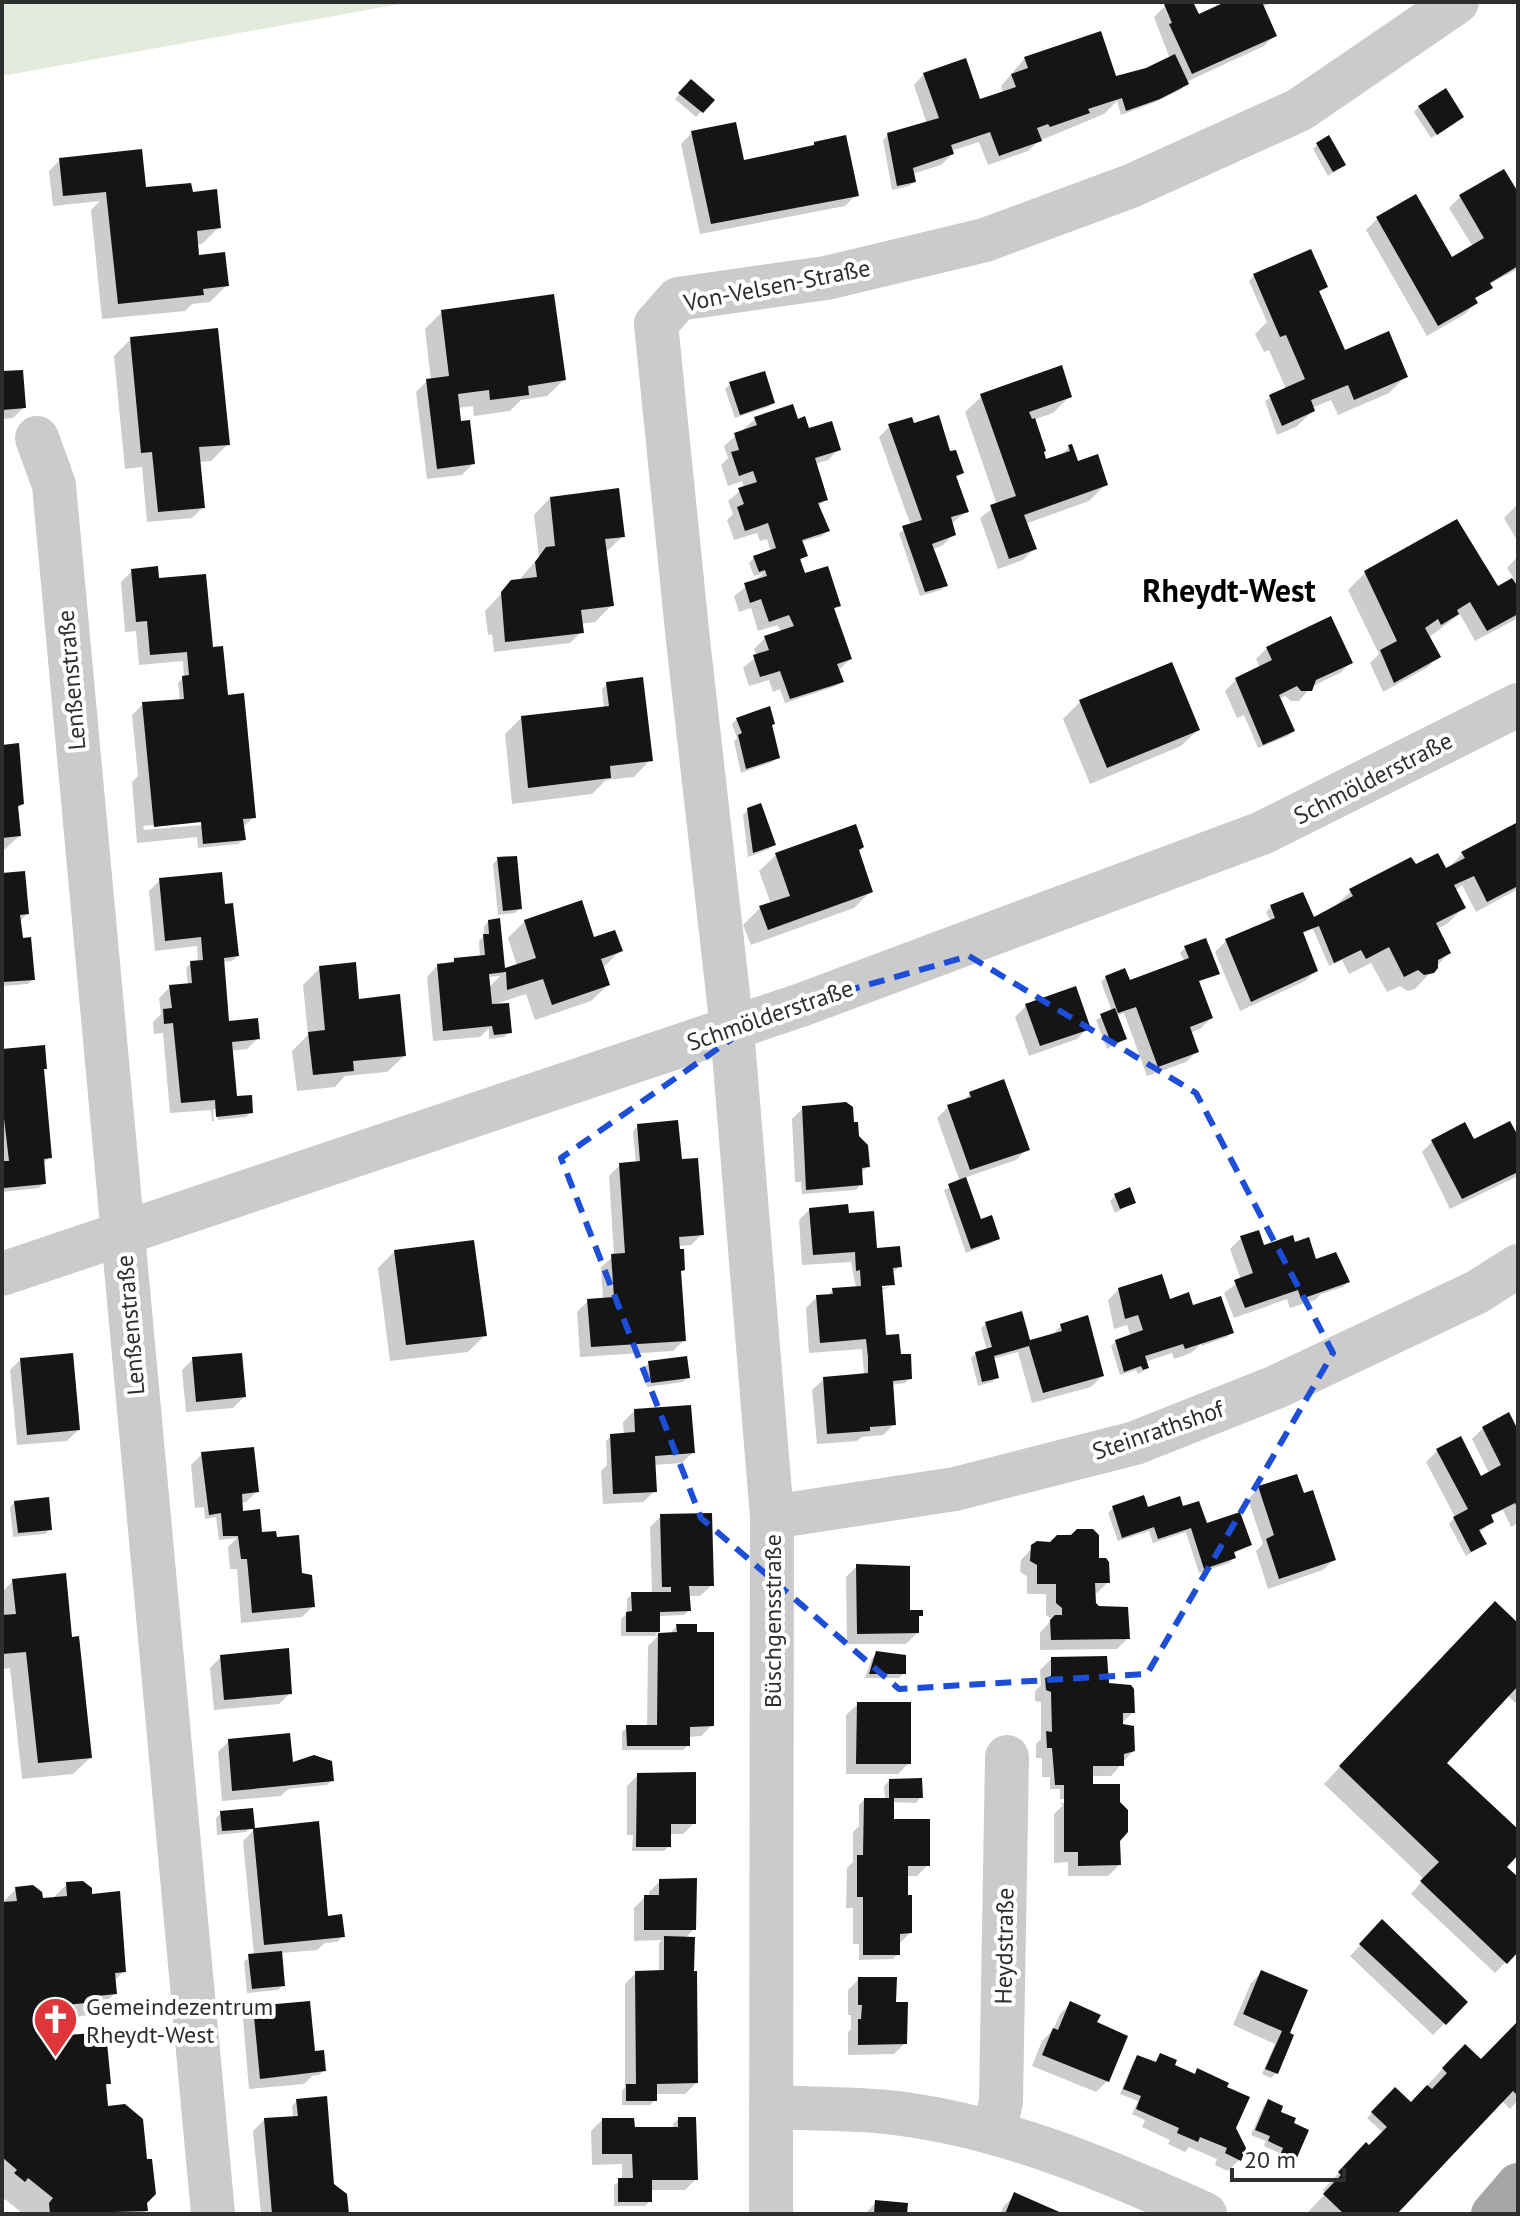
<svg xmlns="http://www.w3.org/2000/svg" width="1520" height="2216" font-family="'PT Sans',sans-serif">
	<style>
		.green { fill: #e3ebdc }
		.shadow { fill: #0003; fill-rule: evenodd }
		.building { fill: #151515 }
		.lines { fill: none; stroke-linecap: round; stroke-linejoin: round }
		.minor { stroke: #cbcbcb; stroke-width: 44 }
		.major { stroke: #a6a6a6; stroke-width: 44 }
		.marked { fill: none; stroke: #1d4ed8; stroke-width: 6; stroke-dasharray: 16 10; stroke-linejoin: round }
		.labels { text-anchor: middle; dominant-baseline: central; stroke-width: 8; stroke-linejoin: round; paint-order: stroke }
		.street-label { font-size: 24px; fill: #2e2e2e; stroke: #fff }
		.poi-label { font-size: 24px; fill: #2e2e2e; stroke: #fff; text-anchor: start }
		.district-label { font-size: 32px; font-weight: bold; fill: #000; stroke: #fff }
	</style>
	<rect width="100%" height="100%" fill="#fff"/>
	<polygon class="green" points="2,2 411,2 2,76"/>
	<g class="shadow">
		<polygon points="1173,2 1191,2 1198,17 1230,2 1274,2 1262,7 1275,35 1264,46 1186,82 1182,89 1153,103 1121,115 1117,101 1104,114 1039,141 1028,151 988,165 979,142 951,151 952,154 941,165 912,174 914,182 909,186 892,190 883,140 888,135 927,124 914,85 924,74 979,102 1003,93 1001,86 1025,58 1115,80 1170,59 1154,17 1165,6"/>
		<polygon points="691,81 712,100 696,117 675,99"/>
		<polygon points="1419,107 1457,121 1431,138 1414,112"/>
		<polygon points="692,133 743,162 811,148 815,144 856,195 845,206 700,234 681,144"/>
		<polygon points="1318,144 1343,165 1328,176 1313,149"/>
		<polygon points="60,160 140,190 191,194 219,227 202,244 196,244 198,257 227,285 210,302 192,304 185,311 102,319 91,210 100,201 53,206 49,171"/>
		<polygon points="1518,196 1518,269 1489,284 1485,292 1473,299 1476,303 1465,314 1427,336 1366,230 1377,219 1451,260 1473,247 1449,208 1460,197"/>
		<polygon points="1254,276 1326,287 1318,293 1344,352 1406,376 1389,393 1338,415 1331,400 1312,408 1313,411 1296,427 1277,435 1265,401 1286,389 1269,350 1264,352 1255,334 1267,322 1249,281"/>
		<polygon points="442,312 564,380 547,396 521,400 510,411 474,416 473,406 457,408 459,423 473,464 462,475 427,479 416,392 427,381 431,380 425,329"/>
		<polygon points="131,339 228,444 211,461 199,462 203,507 192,518 147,522 142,467 125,469 114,356"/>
		<polygon points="2,373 24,407 13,418 2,419"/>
		<polygon points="730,384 773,402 768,407 735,418 725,389"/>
		<polygon points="982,396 1070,396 1053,413 1033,420 1045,462 1059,457 1069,447 1077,463 1106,484 1089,501 1025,524 1034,549 1023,560 998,569 980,518 997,505 965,412"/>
		<polygon points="755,419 797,421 839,449 828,460 815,464 826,499 817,508 827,531 822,536 801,542 805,556 799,562 804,576 838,605 833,611 850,659 838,671 841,681 836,686 785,703 780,689 773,692 769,680 749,686 743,668 757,656 754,649 765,638 781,632 778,625 758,631 751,608 739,612 734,596 764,573 754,576 749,563 754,558 771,552 767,539 760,541 757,533 734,540 727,520 733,514 728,501 744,488 742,481 728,486 721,465 728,458 724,446"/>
		<polygon points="890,426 912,426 949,454 961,473 955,479 967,511 951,524 954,534 943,545 932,550 945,585 941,590 920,596 899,533 911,526 879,437"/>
		<polygon points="550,498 623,536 605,553 612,605 595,622 580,624 581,632 570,643 494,652 492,634 488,635 485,611 512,582 519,580 539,557 534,515"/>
		<polygon points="1518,504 1518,542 1504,518"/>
		<polygon points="1518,556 1518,618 1475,641 1460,614 1428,638 1438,656 1428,667 1383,692 1370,663 1379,654 1348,590 1365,573 1497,589 1514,579 1507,568"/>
		<path d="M132,571L158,580L211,652L226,697L254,817L242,828L244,839L238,844L198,848L197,837L137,843L132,782L138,776L132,715L143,704L180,701L178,683L184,677L183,661L139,665L136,631L125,632L121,582ZM206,820L201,825L144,830L143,826Z"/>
		<polygon points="1267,648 1351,662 1340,673 1311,687 1299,701 1291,701 1285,696 1279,699 1293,731 1288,736 1258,748 1244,715 1237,718 1225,691 1236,680 1260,668 1256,659"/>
		<polygon points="1171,664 1198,730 1181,746 1090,784 1063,719 1080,702"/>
		<polygon points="607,684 650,760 634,777 606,780 592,794 512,804 505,734 521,718 604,708 602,689"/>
		<polygon points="737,719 771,726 777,757 772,762 741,773 734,741 737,738 732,724"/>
		<polygon points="2,747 22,804 16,809 19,836 2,852"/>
		<polygon points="748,810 774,844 769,849 748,857 743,815"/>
		<polygon points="1518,824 1518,889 1476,912 1462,885 1455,891 1464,907 1447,924 1437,929 1449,953 1415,989 1407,991 1400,986 1387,992 1371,963 1349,974 1342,960 1329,966 1313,929 1301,934 1316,970 1305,981 1240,1011 1215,952 1226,941 1271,922 1266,912 1271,907 1313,920 1334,907 1351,891 1415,867 1445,870 1453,866 1452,864 1463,853"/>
		<polygon points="857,852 871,891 854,908 751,945 743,925 760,908 771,904 759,871 776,855"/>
		<polygon points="498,859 520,908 515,913 498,915 493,864"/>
		<polygon points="2,875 27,914 19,922 33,979 28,984 2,986"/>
		<polygon points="160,880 223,906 237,956 232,961 222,962 228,1023 258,1038 247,1049 230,1051 235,1099 251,1112 246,1117 218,1120 217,1109 213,1109 214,1121 212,1121 211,1110 170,1113 163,1033 154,1034 153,1022 161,1014 159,998 170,987 188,985 186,968 191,963 198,962 197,946 155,951 149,891"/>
		<path d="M498,920L504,973L517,966L508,938L525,921L593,940L620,951L603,968L608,985L591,1001L535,1020L526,994L495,1004L510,1032L504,1037L489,1039V1028L480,1037L433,1041L427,977L438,965L450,964L454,960L480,957L479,941L484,936V926L489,921ZM500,976L488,988L487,977Z"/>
		<polygon points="1185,948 1217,973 1214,977 1214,974 1189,983 1211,1018 1200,1029 1190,1033 1197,1051 1186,1062 1147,1076 1124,1013 1116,1016 1125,1039 1107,1049 1096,1020 1112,1011 1101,982 1106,977 1129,983 1185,962 1180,953"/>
		<polygon points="320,968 357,1001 404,1056 387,1072 345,1076 335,1087 297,1091 292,1051 308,1035 303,985"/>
		<polygon points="1026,1006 1088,1028 1077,1039 1029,1056 1015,1017"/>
		<polygon points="2,1051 42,1069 50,1157 42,1165 44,1183 39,1188 2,1192"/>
		<polygon points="1003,1082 1027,1149 1016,1160 964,1178 979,1222 997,1238 992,1243 966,1253 944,1190 960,1182 937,1118 948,1107 961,1103 970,1094"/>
		<polygon points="803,1108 852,1124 868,1166 860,1174 861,1184 856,1190 802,1194 801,1182 795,1182 792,1119"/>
		<polygon points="638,1126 679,1158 702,1234 691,1245 678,1246 683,1269 679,1273 684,1340 673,1351 580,1357 577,1312 588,1301 603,1300 601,1267 614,1256 609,1176 620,1165 636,1164 633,1131"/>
		<polygon points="1518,1141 1518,1176 1450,1209 1422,1152 1432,1142"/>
		<polygon points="1115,1196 1133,1203 1115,1213 1110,1201"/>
		<polygon points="810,1209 847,1215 875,1250 900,1266 880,1284 880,1288 890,1287 881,1290 884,1338 899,1357 910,1378 905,1383 891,1385 894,1424 883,1435 862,1437 857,1441 817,1444 812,1390 824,1379 864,1376 862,1349 809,1353 806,1308 817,1297 827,1296 833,1290 856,1288 851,1262 802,1265 799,1220"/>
		<polygon points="1258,1232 1263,1248 1294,1244 1348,1282 1343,1287 1321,1294 1315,1300 1290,1308 1287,1299 1234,1318 1224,1293 1241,1280 1230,1249 1241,1238"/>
		<polygon points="395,1251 485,1335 468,1352 390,1361 378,1268"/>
		<polygon points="1119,1289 1192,1309 1232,1332 1227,1337 1201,1346 1201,1344 1191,1353 1174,1359 1172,1353 1145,1362 1147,1367 1142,1372 1138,1374 1136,1370 1120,1375 1111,1346 1116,1341 1131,1336 1127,1325 1114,1329 1108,1300"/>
		<polygon points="987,1323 1027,1343 1050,1337 1061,1326 1102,1376 1091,1387 1032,1403 1018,1352 993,1359 997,1377 992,1382 978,1386 971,1358 976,1353 987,1351 981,1328"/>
		<polygon points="21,1359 78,1430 67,1441 17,1445 10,1370"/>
		<polygon points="193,1359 244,1397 233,1408 186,1412 182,1370"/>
		<polygon points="649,1363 688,1377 683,1382 647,1387 644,1368"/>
		<polygon points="634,1411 693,1452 682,1463 653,1465 655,1491 643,1502 603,1504 601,1471 607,1465 606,1441 611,1436 624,1435 623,1422"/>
		<polygon points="1483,1428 1518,1434 1518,1523 1511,1527 1503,1510 1492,1515 1490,1518 1492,1521 1478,1534 1484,1544 1466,1556 1449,1524 1455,1517 1426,1462 1437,1451 1460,1439 1481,1478 1489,1473 1472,1439"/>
		<polygon points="202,1454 257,1491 246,1502 241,1503 242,1513 259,1531 275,1539 300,1575 313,1606 302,1617 241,1623 237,1569 230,1569 228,1547 237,1538 219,1540 216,1517 205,1519 204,1507 195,1508 191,1465"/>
		<polygon points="1259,1488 1334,1559 1323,1570 1268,1589 1256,1551 1263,1544 1248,1499"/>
		<polygon points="15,1502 50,1529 45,1534 13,1537 10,1507"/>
		<polygon points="1113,1508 1182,1509 1206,1526 1249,1545 1233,1554 1234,1558 1229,1563 1199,1573 1186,1532 1153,1543 1149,1531 1118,1541 1108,1513"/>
		<polygon points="661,1516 712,1585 700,1596 689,1596 689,1610 684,1615 658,1616 658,1631 655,1635 669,1634 677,1626 712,1725 701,1736 688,1737 688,1745 683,1750 622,1750 622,1732 627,1727 647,1728 648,1646 658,1636 621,1636 621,1619 627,1613 627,1599 632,1594 652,1594 650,1527"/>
		<polygon points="1074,1534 1097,1560 1108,1582 1097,1593 1093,1593 1094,1604 1128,1638 1117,1649 1040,1650 1040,1633 1052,1619 1046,1615 1046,1594 1027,1594 1027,1576 1020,1572 1021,1560 1036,1544 1051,1544 1058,1536"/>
		<polygon points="857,1566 908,1612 921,1615 917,1619 917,1633 906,1644 847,1644 846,1577"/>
		<polygon points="13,1581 71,1639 90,1758 73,1774 22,1779 10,1668 2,1669 2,1592"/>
		<polygon points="1484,1614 1518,1625 1518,1705 1507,1695 1444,1763 1518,1832 1518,1853 1505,1867 1518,1880 1518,1949 1495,1973 1411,1894 1424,1879 1324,1784"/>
		<polygon points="877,1653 904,1673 899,1678 865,1678 872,1658"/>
		<polygon points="221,1657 290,1693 279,1704 214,1710 210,1668"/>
		<polygon points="1105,1658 1105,1683 1109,1686 1130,1687 1132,1690 1133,1712 1119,1726 1132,1728 1133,1751 1111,1776 1091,1776 1091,1786 1118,1786 1118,1801 1126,1811 1126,1831 1118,1840 1119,1865 1108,1876 1068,1876 1068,1862 1054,1863 1054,1814 1063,1805 1060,1803 1118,1802 1117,1798 1060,1799 1060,1789 1050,1789 1050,1777 1042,1777 1042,1758 1036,1758 1036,1744 1041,1739 1041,1702 1035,1701 1035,1691 1041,1685 1040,1670 1051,1659"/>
		<polygon points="858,1704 909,1763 898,1774 846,1774 846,1715"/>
		<polygon points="229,1741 291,1767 332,1780 327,1785 288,1789 281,1796 222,1801 218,1752"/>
		<polygon points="638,1775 694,1823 683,1834 669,1834 669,1846 664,1851 632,1851 633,1835 627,1835 627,1786"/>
		<polygon points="889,1781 920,1798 916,1803 892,1802 892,1818 928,1865 917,1876 906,1876 910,1933 898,1945 898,1954 893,1959 859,1960 859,1944 853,1944 853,1908 846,1908 847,1868 853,1862 853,1832 859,1826 859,1805 864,1800 885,1800 884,1786"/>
		<polygon points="221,1813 251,1827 246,1832 217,1835 216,1818"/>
		<polygon points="254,1830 342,1937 337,1942 325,1943 317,1950 281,1953 283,1985 278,1990 247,1993 244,1961 254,1956 243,1841"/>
		<polygon points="660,1881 694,1929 684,1939 696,2083 685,2094 655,2094 655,2100 650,2105 622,2105 622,2091 625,2087 625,1984 636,1973 659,1973 659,1943 662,1940 634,1941 634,1908 645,1897 649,1897 649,1892"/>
		<polygon points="67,1884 124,1971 114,1981 115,1993 93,2015 80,2016 73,2023 65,2024 66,2037 109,2083 104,2088 106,2108 145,2203 146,2211 142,2214 23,2214 5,2199 2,2202 2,1903 16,1889 41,1900 52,1899"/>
		<polygon points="1382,1922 1466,2002 1433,2035 1350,1956"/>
		<polygon points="1262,1972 1288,2033 1276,2073 1271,2078 1262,2074 1275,2044 1233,2025 1251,1983"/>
		<polygon points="859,1979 894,2004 905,2043 894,2054 848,2055 848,2032 851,2029 851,2015 848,2015 848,1990"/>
		<polygon points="1071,2003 1095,2023 1107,2081 1096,2092 1032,2066 1042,2041 1053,2030 1060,2014"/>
		<polygon points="254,2008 313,2056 324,2070 319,2075 312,2076 304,2084 249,2089 243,2019"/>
		<polygon points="1518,2024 1518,2100 1510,2109 1502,2101 1395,2214 1308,2212 1326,2193 1323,2190 1350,2161 1369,2148 1383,2133 1367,2118 1395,2089 1410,2104 1448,2063 1481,2062"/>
		<polygon points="1160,2055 1170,2065 1193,2075 1198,2071 1225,2088 1239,2160 1228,2171 1215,2165 1217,2159 1189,2147 1185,2152 1168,2144 1170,2140 1142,2127 1145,2120 1132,2114 1138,2101 1120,2094 1133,2062 1138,2057 1154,2064"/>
		<polygon points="297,2101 332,2185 346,2214 261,2214 253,2131 264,2120 293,2118 292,2106"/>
		<polygon points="1268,2102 1278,2113 1294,2159 1289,2164 1277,2158 1279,2153 1264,2146 1266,2141 1251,2135 1263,2107"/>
		<polygon points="678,2119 696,2179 685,2190 650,2190 650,2201 645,2206 614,2206 614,2185 622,2180 622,2164 592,2165 591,2131 602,2120 633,2129 673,2129 673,2124"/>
		<polygon points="1015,2195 1059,2214 1000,2214 1004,2206"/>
		<polygon points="876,2202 905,2214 865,2214"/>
	</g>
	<g class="building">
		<polygon points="1168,2 1193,2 1199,14 1225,2 1262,2 1277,36 1192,74 1169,24 1172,23 1164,4"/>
		<polygon points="1101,31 1116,76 1146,68 1175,54 1189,84 1160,99 1126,111 1122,98 1088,109 1090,113 1050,127 1048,124 1037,128 1042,141 999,156 990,132 951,145 954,154 913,168 916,182 897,186 887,133 939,118 923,73 966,58 980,99 1016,87 1011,74 1028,68 1024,57"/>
		<polygon points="691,79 715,100 703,113 678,93"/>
		<polygon points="1446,88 1464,117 1437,135 1418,106"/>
		<polygon points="736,122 744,160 814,145 814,142 846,135 859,196 711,224 691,131"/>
		<polygon points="1329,135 1346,165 1333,172 1316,143"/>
		<polygon points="142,149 146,187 191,183 193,192 217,189 221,228 197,231 199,255 225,252 229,286 203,289 204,295 118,304 106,192 63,196 59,158"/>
		<polygon points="1504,169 1518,192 1518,266 1490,283 1493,288 1475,298 1478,303 1438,326 1376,217 1416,194 1452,257 1484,238 1459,195"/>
		<polygon points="1311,249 1328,287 1319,291 1345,350 1389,331 1408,377 1354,400 1348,385 1311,400 1315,411 1282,426 1269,395 1305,379 1286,335 1280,337 1253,274"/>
		<polygon points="554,294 566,380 528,386 529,395 490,400 489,390 458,394 461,421 470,420 475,464 437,469 426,379 449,376 441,310"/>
		<polygon points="218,328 230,445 199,447 205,508 158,512 152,452 141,453 130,337"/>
		<polygon points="1062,365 1072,397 1029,412 1032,419 1035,418 1046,451 1044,452 1046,459 1070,451 1068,445 1072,444 1078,461 1098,454 1108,485 1024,515 1037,549 1009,559 990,505 1016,496 980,394"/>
		<polygon points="23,370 26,408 2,410 2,371"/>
		<polygon points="765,371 775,403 740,415 729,382"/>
		<polygon points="793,404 798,419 805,416 809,428 832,421 841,450 815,458 828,500 818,503 830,531 802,540 808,556 800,559 805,573 828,566 841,606 834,608 852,659 837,664 844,682 790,699 780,671 760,677 753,655 769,650 764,636 794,626 789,615 769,622 761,599 750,603 744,583 767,576 765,570 759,572 753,556 776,548 768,523 745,531 737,507 744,504 738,488 757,482 753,471 739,476 731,452 739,450 734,433 757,425 754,417"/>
		<polygon points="939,415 950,451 956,450 964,473 956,476 969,512 951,517 956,535 932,544 948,586 925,592 902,526 922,520 888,424 912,417 914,423"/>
		<polygon points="619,488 625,537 605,539 614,606 581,610 584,633 505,642 501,592 511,580 537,577 535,562 546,547 555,546 550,497"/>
		<polygon points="1457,519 1498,586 1512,578 1518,587 1518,614 1487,631 1470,602 1457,610 1459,614 1441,625 1438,619 1425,628 1441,657 1394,683 1380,650 1397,641 1364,571"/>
		<polygon points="158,566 159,578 206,574 213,647 223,646 228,695 244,693 256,818 243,819 246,840 203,844 201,822 154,827 142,702 184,699 182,676 189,675 187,652 150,655 147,621 136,622 131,569"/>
		<polygon points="1331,616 1353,663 1316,680 1312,691 1301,691 1297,686 1279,695 1295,731 1263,745 1235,678 1272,660 1266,647"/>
		<polygon points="1172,662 1200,730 1107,768 1079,700"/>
		<polygon points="643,677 653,761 610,766 611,778 528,788 521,716 609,706 606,682"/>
		<polygon points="770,706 775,724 772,725 780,758 746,769 738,735 742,733 736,718"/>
		<polygon points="19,743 24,804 18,806 21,836 2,838 2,745"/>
		<polygon points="761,803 776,845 753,853 747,808"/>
		<polygon points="1518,822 1518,886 1487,902 1474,876 1454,885 1466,908 1436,923 1451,953 1438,960 1438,968 1434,973 1424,975 1418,970 1404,977 1389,947 1366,959 1361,950 1334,963 1319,926 1303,932 1318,971 1251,1002 1225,939 1275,918 1270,905 1303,892 1314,917 1353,896 1349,889 1411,857 1416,864 1438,853 1446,868 1465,858 1461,852"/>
		<polygon points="856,824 864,847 859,850 873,892 768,930 759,906 790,896 775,853"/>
		<polygon points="517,856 522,909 503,911 497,857"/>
		<polygon points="25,871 29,914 20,915 23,938 31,937 35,980 2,982 2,873"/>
		<polygon points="222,872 225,904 233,903 239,956 224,958 229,1021 258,1018 260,1039 232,1042 237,1096 252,1095 253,1113 216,1117 215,1100 181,1103 173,1023 164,1024 163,1009 172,1008 169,985 192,983 190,961 203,960 201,937 165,941 159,878"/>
		<polygon points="582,900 594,937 615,930 623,951 601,959 610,985 552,1005 543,979 507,990 506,972 489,974 492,1004 509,1003 512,1033 494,1035 492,1026 443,1031 437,964 454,962 454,958 485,955 483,934 489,934 488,920 500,918 505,968 536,958 524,920"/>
		<polygon points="1206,938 1220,974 1199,981 1213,1018 1190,1027 1199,1052 1158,1067 1136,1007 1118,1013 1105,976 1125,968 1130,980 1189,958 1184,946"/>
		<polygon points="356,962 359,999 400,994 406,1056 353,1061 354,1071 313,1075 308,1032 325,1030 319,966"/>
		<polygon points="1076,986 1091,1029 1040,1046 1025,1004"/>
		<polygon points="1115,1008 1127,1039 1112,1045 1100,1014"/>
		<polygon points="45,1045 47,1069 44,1069 52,1158 44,1159 46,1184 4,1188 2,1161 9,1161 2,1101 2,1049"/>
		<polygon points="1004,1079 1030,1150 970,1170 947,1105 971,1097 969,1092"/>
		<polygon points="846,1102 853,1107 854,1122 858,1122 859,1136 868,1145 870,1167 862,1168 863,1185 806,1190 802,1106"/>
		<polygon points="678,1120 682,1159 698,1158 704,1235 679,1237 680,1249 684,1249 685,1270 681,1271 686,1341 591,1347 587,1299 614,1297 611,1254 625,1253 619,1163 640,1161 637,1124"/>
		<polygon points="1510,1121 1518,1136 1518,1172 1462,1199 1431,1140 1465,1122 1474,1139"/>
		<polygon points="966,1177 981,1219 992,1215 1000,1239 971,1249 948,1184"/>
		<polygon points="1130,1187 1136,1203 1120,1209 1114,1194"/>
		<polygon points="848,1204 849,1213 874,1211 877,1248 900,1246 902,1267 893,1268 895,1285 882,1286 886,1335 899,1334 901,1354 911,1354 912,1379 893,1381 896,1425 870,1427 870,1431 827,1434 823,1377 868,1373 868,1357 866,1339 820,1343 816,1295 833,1294 832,1288 861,1286 860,1270 856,1271 855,1252 813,1255 809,1208"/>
		<polygon points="1259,1230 1264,1245 1293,1235 1295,1242 1309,1237 1316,1259 1336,1252 1350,1282 1301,1299 1298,1290 1245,1308 1234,1280 1253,1273 1240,1236"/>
		<polygon points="474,1240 487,1336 406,1345 394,1250"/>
		<polygon points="1162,1274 1170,1299 1189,1292 1193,1305 1221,1296 1234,1333 1185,1349 1183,1344 1145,1356 1149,1368 1143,1370 1141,1366 1124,1372 1115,1340 1143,1330 1138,1315 1125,1319 1118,1288"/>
		<polygon points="1022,1311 1030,1340 1062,1331 1060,1324 1088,1315 1104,1376 1043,1393 1029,1346 994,1356 999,1378 982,1382 975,1352 992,1347 985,1322"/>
		<polygon points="73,1353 80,1430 27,1435 20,1358"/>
		<polygon points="242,1353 246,1397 196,1402 192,1357"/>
		<polygon points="687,1356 690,1378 651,1383 648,1361"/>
		<polygon points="691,1405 695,1453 655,1456 657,1492 613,1494 610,1434 635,1432 634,1409"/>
		<polygon points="1509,1412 1518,1430 1518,1509 1515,1503 1491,1515 1494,1522 1479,1530 1487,1544 1471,1552 1453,1517 1468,1509 1436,1449 1461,1436 1481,1476 1501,1465 1482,1427"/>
		<polygon points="254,1447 259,1492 242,1494 243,1511 260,1509 262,1532 276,1531 277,1537 299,1535 302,1573 312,1575 315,1607 252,1613 247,1559 241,1559 238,1536 223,1536 221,1513 209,1515 201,1452"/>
		<polygon points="1297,1474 1304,1493 1313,1490 1336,1560 1279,1579 1266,1539 1274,1535 1258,1486"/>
		<polygon points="1144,1495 1148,1507 1180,1496 1183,1506 1199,1501 1207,1523 1240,1512 1252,1545 1234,1552 1236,1558 1204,1569 1191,1528 1158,1539 1154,1527 1122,1538 1112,1506"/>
		<polygon points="49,1497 52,1530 18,1533 14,1501"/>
		<polygon points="712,1513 714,1586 689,1586 691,1611 660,1612 660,1632 626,1632 626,1612 632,1611 631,1592 671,1592 671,1587 662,1587 660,1514"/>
		<polygon points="1077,1529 1093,1529 1099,1535 1099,1558 1106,1558 1109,1562 1110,1583 1095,1583 1096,1603 1099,1606 1128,1607 1130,1639 1051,1640 1050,1620 1055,1615 1062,1615 1062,1608 1056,1603 1056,1584 1037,1584 1037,1565 1030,1561 1031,1545 1037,1541 1050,1542 1057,1535 1071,1535"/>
		<polygon points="856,1564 910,1566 910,1610 923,1610 923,1616 919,1616 919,1633 857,1634"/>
		<polygon points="66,1573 72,1637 79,1636 92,1758 38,1763 26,1652 2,1654 2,1615 16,1614 12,1579"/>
		<polygon points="1495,1601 1518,1623 1518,1686 1447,1763 1518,1829 1518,1855 1507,1867 1518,1877 1518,1952 1507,1964 1420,1881 1439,1862 1339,1766"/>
		<polygon points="676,1624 697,1624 697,1632 714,1632 714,1726 690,1727 690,1746 627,1746 626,1725 657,1725 658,1633 677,1632"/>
		<polygon points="289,1648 292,1694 224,1700 220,1655"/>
		<polygon points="876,1651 906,1655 906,1674 869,1674"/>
		<polygon points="1107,1656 1109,1683 1131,1685 1134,1689 1135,1713 1123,1713 1123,1724 1134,1726 1135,1751 1124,1754 1124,1766 1093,1766 1093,1784 1120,1784 1120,1802 1128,1810 1128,1832 1120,1841 1121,1865 1078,1866 1078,1852 1064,1852 1064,1785 1055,1785 1052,1748 1047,1748 1046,1731 1052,1732 1051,1692 1046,1690 1045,1678 1051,1676 1051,1657"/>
		<polygon points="857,1702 911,1702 911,1764 856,1764"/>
		<polygon points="290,1733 293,1762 314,1755 332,1761 334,1781 232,1791 228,1739"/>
		<polygon points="696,1772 696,1824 671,1824 671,1847 636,1847 637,1773"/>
		<polygon points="922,1778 923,1798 894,1798 894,1819 930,1819 930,1866 908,1866 908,1895 912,1895 912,1933 900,1934 900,1955 863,1955 863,1897 857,1897 857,1855 863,1855 864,1798 889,1798 889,1779"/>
		<polygon points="253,1808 255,1828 319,1821 328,1916 342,1914 345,1937 264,1945 253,1829 222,1831 220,1811"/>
		<polygon points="697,1878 696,1930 644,1930 644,1895 659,1895 659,1879"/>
		<polygon points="83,1881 92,1888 92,1894 120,1891 126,1972 115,1973 117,1994 96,1996 97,2002 65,2005 68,2035 106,2032 111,2084 106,2084 108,2106 125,2104 143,2119 147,2159 152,2159 156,2194 147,2203 148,2211 50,2214 49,2203 53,2198 28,2178 25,2182 14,2173 17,2170 2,2157 2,1902 17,1901 15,1887 33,1885 42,1892 43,1898 67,1896 66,1882"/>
		<polygon points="1382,1919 1468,2002 1446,2025 1359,1944"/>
		<polygon points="664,1936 695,1937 694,1971 697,1971 698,2083 657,2084 657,2101 626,2101 626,2084 636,2084 635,1971 664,1970"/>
		<polygon points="282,1951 285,1986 252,1989 248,1954"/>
		<polygon points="1261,1970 1308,1990 1290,2033 1294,2035 1278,2074 1265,2069 1282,2031 1243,2014"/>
		<polygon points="858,1977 897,1977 896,2002 908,2002 907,2044 858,2045 858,2019 861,2019 862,2005 858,2005"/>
		<polygon points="310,2001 315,2051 324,2050 326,2071 260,2079 253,2006"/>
		<polygon points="1070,2001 1101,2015 1097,2022 1128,2036 1109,2082 1042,2055 1053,2028 1058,2030"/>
		<polygon points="1518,2021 1518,2096 1513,2091 1397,2214 1344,2214 1323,2194 1341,2175 1338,2172 1366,2142 1369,2145 1387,2127 1371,2112 1395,2087 1411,2102 1427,2085 1432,2089 1447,2073 1442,2068 1465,2044 1481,2059"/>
		<polygon points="1160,2053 1177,2060 1175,2065 1195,2074 1197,2068 1229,2083 1227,2087 1250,2097 1236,2128 1246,2148 1241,2161 1225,2153 1227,2148 1200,2137 1198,2142 1177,2133 1179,2128 1136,2109 1141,2096 1123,2089 1137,2055 1156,2062"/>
		<polygon points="327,2096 334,2184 347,2194 349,2214 272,2214 264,2118 298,2116 296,2099"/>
		<polygon points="1268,2099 1283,2106 1281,2112 1296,2118 1294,2123 1309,2130 1296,2160 1281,2153 1283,2148 1268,2141 1270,2136 1255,2130"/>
		<polygon points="678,2117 696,2117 698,2180 652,2180 652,2202 618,2202 618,2178 633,2178 632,2154 602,2154 602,2118 634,2118 635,2127 678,2127"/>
		<polygon points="1014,2192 1064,2214 1005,2214"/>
		<polygon points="875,2200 908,2203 907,2214 874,2214"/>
	</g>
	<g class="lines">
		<g class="minor">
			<polyline points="37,438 54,485 213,2214"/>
			<polyline points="2,1274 801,1005 1262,833 1518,705"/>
			<polyline points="772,1517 955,1489 1135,1443 1276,1387 1477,1292 1518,1266"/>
			<path d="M771,2107C809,2109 849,2108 887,2112C999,2124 1104,2169 1205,2214"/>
			<polyline points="994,2133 1001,2101 1007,1757"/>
			<polyline points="771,2214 772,1517 732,1029 688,640 656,324 678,299 826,278 985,240 1131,186 1299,110 1457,2"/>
		</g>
		<polyline class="major" points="1493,2214 1518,2185"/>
	</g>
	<path class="marked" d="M969,956L1196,1093L1333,1353L1147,1674L899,1689L701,1518L561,1158L769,1013Z"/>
	<defs>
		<symbol id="church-pin" viewBox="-11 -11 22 30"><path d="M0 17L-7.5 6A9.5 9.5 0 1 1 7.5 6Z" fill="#df363c" stroke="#fff"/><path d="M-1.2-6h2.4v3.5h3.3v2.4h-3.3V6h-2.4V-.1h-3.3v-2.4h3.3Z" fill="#fff"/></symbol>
	</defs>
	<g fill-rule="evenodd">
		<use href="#church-pin" x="30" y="1994" width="51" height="69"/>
	</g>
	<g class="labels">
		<g class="street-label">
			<text transform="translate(777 285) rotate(-11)">Von-Velsen-Straße</text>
			<text transform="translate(71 680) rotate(-95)">Lenßenstraße</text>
			<text transform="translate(1373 778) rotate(-27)">Schmölderstraße</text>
			<text transform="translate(770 1015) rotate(-19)">Schmölderstraße</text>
			<text transform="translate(130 1325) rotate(-95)">Lenßenstraße</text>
			<text transform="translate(1158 1430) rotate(-19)">Steinrathshof</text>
			<text transform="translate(772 1621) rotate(-90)">Büschgensstraße</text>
			<text transform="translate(1004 1946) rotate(-89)">Heydstraße</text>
		</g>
		<g class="poi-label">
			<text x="86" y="2006">Gemeindezentrum<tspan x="86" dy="28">Rheydt-West</tspan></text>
		</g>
		<g class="district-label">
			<text x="1229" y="590">Rheydt-West</text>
		</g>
	</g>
	<rect width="1520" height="2216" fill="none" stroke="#2e2e2e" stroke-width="8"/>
	<path d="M1232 2168v12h112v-12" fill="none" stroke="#2e2e2e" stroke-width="4"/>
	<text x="1244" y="2168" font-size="24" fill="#2e2e2e" stroke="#ffffff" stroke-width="6" paint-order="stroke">20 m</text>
</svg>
